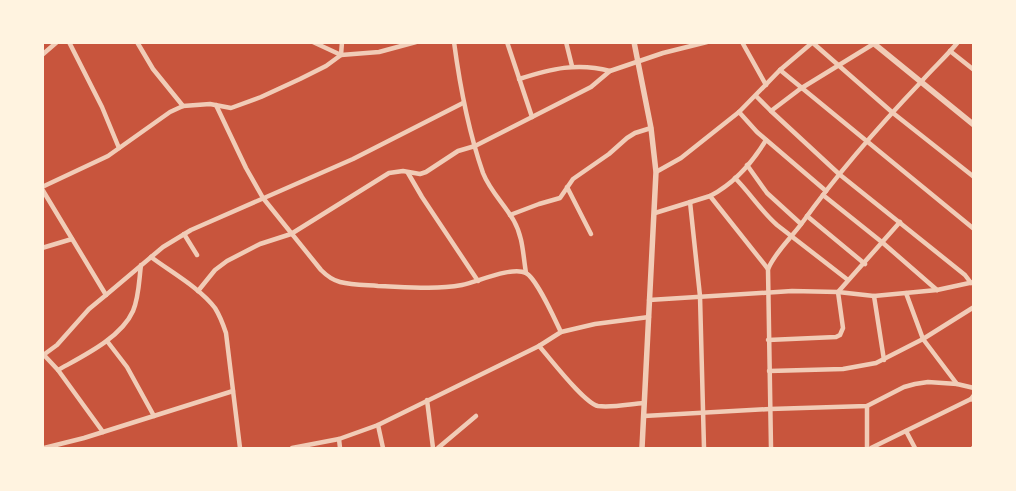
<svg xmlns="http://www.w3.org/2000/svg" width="1016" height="491" font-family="'IBM Plex Sans',sans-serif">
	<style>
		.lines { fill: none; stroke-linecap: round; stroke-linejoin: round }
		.minor { stroke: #f1ccb7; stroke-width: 4.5 }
		.tertiary { stroke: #f1ccb7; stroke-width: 5.5 }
	</style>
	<rect width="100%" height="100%" fill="#c8553d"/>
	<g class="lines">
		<g class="minor">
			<polyline points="69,42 102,107 119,148"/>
			<polyline points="137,42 153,69 183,106"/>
			<polyline points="313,42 341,55 379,52 416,42"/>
			<path d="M454,42C460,87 468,130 483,173C490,191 505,205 514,221C523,237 523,255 526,273"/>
			<polyline points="507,42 532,117"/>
			<polyline points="566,42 572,66"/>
			<polyline points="742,42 766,85"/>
			<polyline points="813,43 893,113 974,177"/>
			<polyline points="950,51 974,70"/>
			<polyline points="42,55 57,42"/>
			<polyline points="780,70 974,229"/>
			<path d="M519,79C551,69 577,62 610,71"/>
			<polyline points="756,96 771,111 800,89 875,43"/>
			<path d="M216,105L246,168L263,198L321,270C327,276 332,280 340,282C352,285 366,285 378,286C406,287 434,290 462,285C477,282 512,266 526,273C537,279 555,320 561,332"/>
			<polyline points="771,111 839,174 965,275 971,283"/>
			<polyline points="739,112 757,132 826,191"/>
			<polyline points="747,165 767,193 801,224"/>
			<polyline points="656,172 681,158 739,112 780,70 813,42"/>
			<polyline points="408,173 422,197 478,281"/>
			<path d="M735,178C750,193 761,211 777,225L848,280"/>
			<polyline points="42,187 108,156 170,112 183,106 210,104 231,108 261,97 300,79 326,66 341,55 342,42"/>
			<polyline points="567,187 591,234"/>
			<polyline points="42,189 106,295"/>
			<polyline points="823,195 883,243 937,290"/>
			<path d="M710,196C733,184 752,163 766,140"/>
			<polyline points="690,202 700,296 704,448"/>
			<polyline points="655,213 710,196 768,269"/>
			<polyline points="510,215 539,204 560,198 573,179 609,154 627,138 635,133 651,128"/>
			<polyline points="807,216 865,264"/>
			<polyline points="184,234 197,255"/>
			<polyline points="42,248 72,239"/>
			<path d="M151,257C171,272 200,288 215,308C220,316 223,324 226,333L240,448"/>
			<polyline points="198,291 215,270 227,261 260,244 291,234 389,173 403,171 420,174 426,172 458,151 475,146 591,87 610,71 663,53 707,42"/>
			<polyline points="906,293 923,339 957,384 974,388"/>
			<polyline points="874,296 884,360"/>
			<polyline points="649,300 792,291 838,292 874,296 937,290 974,282"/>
			<polyline points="768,340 836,337 840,335 843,328 838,292 900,222"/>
			<polyline points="107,341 127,367 154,416"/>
			<path d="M539,346C550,358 584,403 598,406C612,408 630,404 644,403"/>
			<polyline points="43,354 58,370 103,432"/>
			<polyline points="42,356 57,345 89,309 106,295 163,247 191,230 353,159 463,103"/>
			<path d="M58,370C83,356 121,338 133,311C139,297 139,280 141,265"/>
			<polyline points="769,371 843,369 876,363 923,339 974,307"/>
			<polyline points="974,395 971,399 974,400"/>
			<polyline points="427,400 433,448"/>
			<polyline points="867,406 867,448"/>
			<polyline points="644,416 770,409 867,406 904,387 915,384 928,382 957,384"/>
			<polyline points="378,425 383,448"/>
			<polyline points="906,431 915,448"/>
			<polyline points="339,439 340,448"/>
			<polyline points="44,448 84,438 233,391"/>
			<polyline points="292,448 339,439 378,425 539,346 561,332 595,324 649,317"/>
			<polyline points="438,448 476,416"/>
			<path d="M771,448L768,269C776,251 791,238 802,223C838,173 879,126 921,82C933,68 946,57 958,42"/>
			<polyline points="871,448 971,399"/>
			<polyline points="973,448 974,448"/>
		</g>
		<g class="tertiary">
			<polyline points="634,42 651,128 656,172 642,448"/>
			<polyline points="872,42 974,125"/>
		</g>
	</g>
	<rect width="1016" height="491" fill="none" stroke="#fff3e0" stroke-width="88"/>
</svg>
